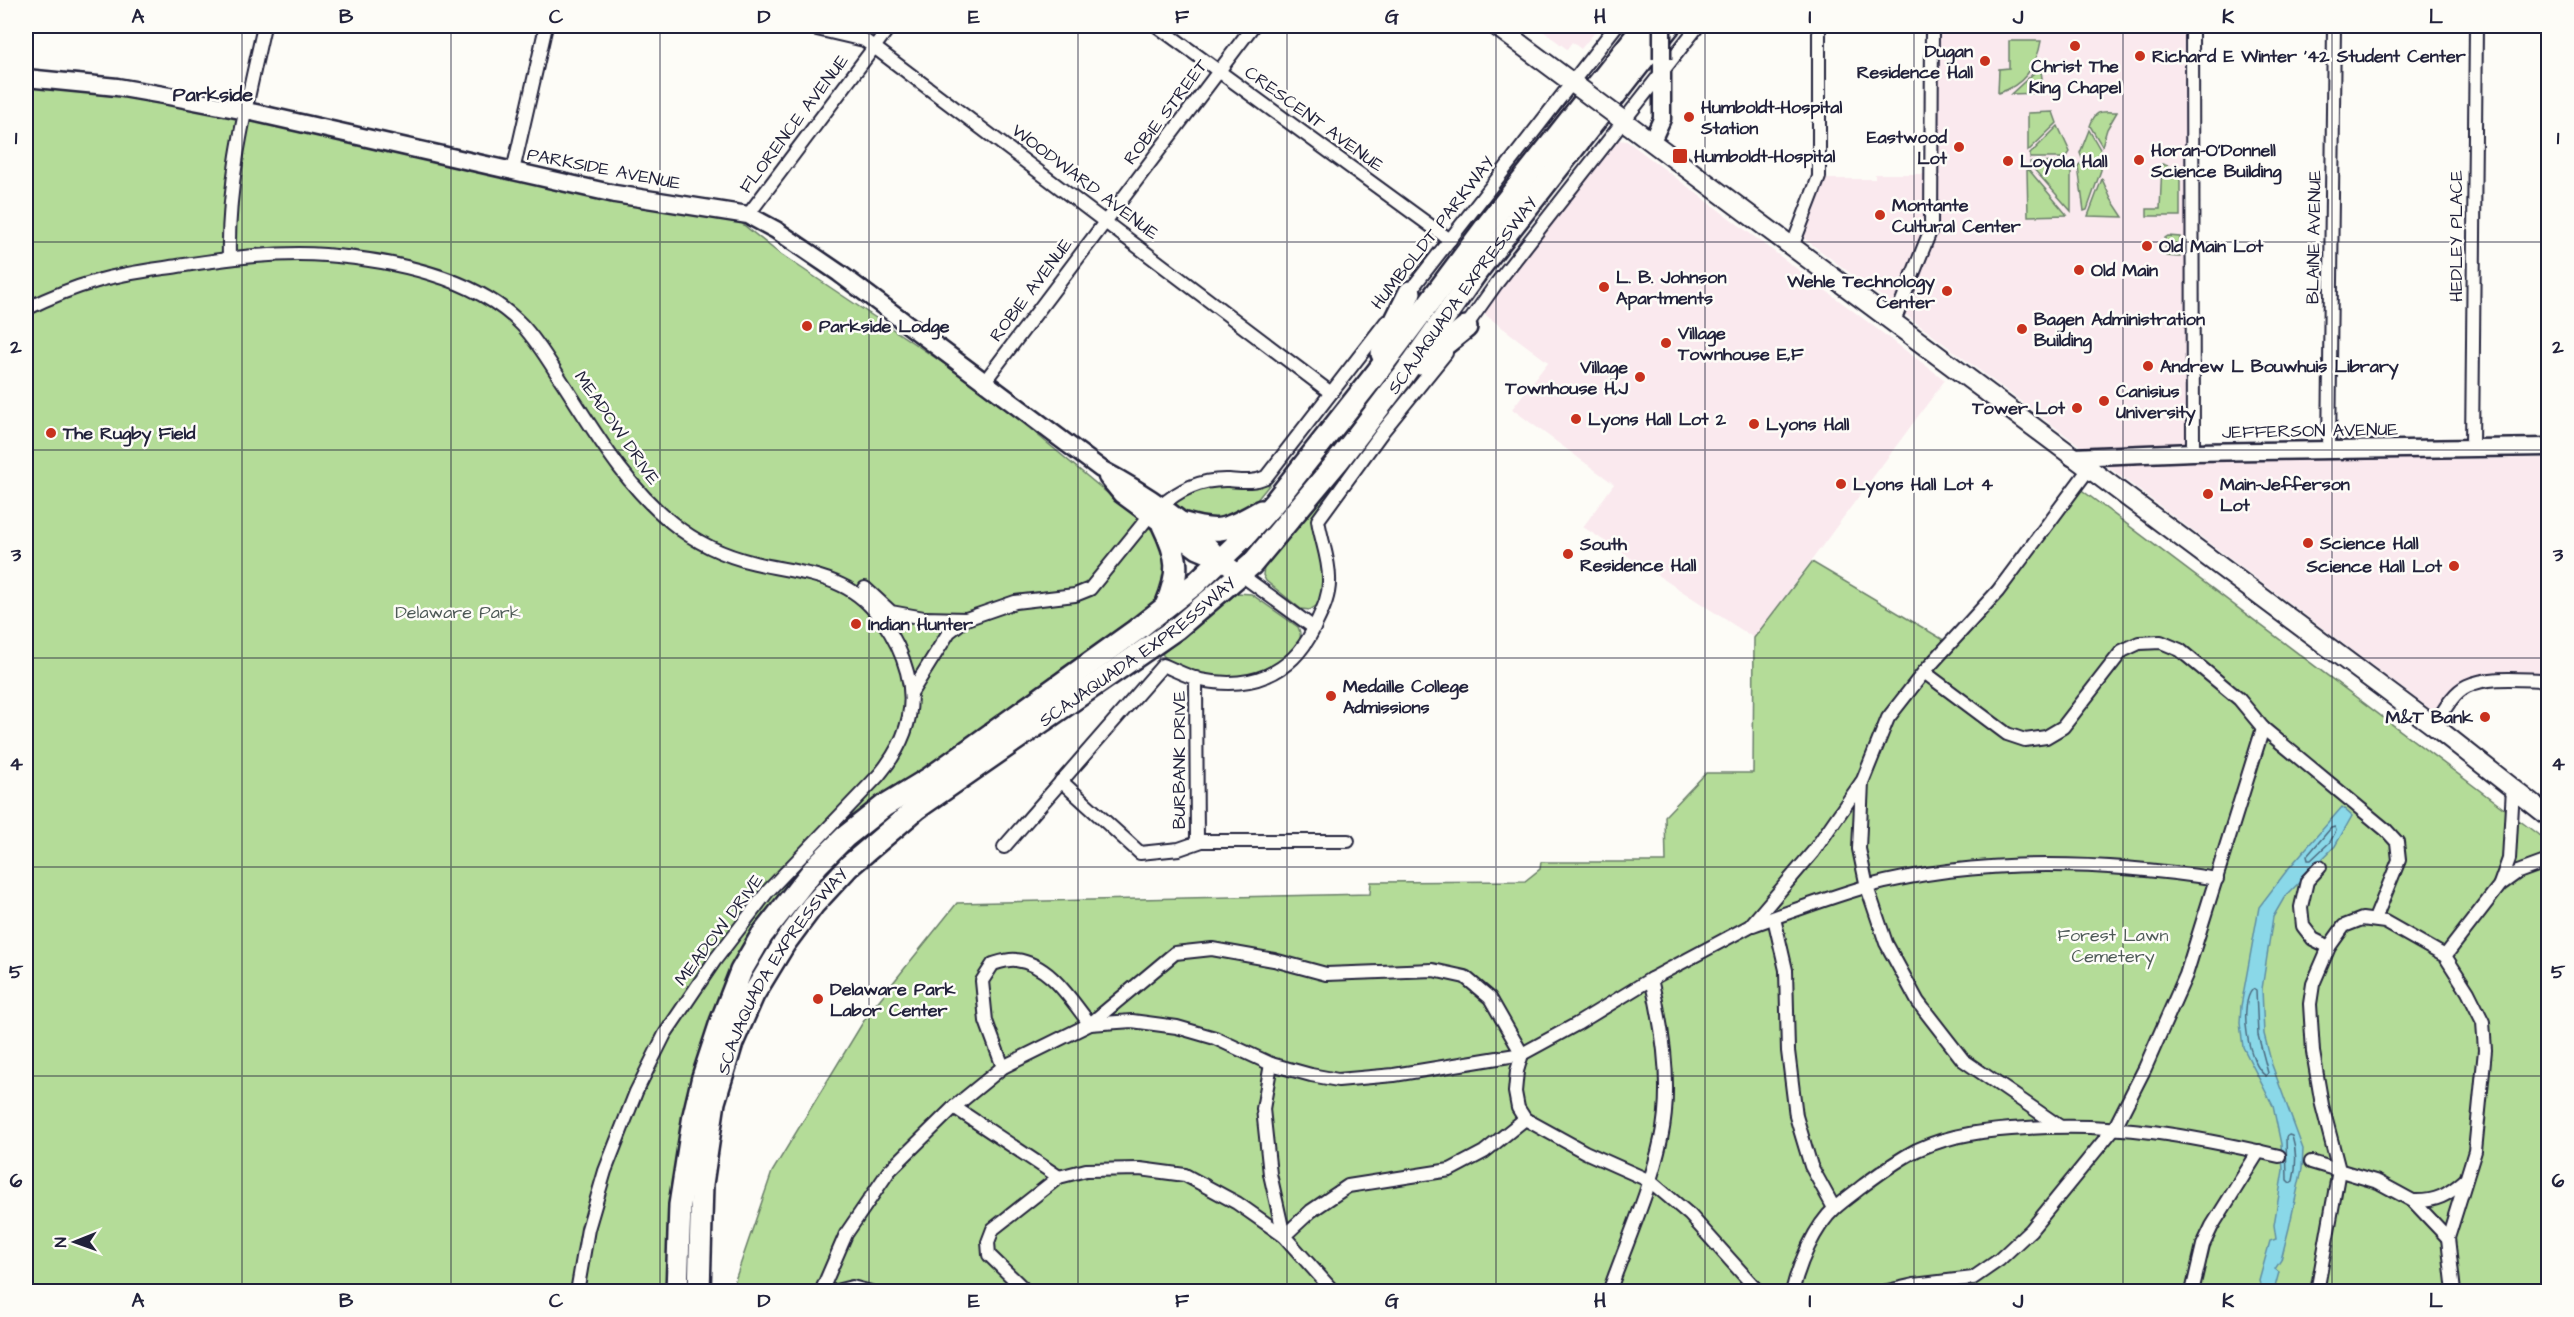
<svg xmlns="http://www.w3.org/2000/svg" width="2574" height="1317" font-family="'Architects Daughter',sans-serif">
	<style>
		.built { fill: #fae9ee }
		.green { fill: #b4dc98; stroke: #6b7f6a; stroke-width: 1.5 }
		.water { fill: #8ad8e8; stroke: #608fa3; stroke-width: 1.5 }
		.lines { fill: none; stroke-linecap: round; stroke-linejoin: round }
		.shore { stroke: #4c6b80; stroke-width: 1.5 }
		.street-casing { stroke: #22223b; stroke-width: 16 }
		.secondary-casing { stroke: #22223b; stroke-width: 21 }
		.primary-casing { stroke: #22223b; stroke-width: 22 }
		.highway-casing { stroke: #22223b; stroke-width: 26 }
		.street { stroke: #fdfcf7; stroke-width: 12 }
		.secondary { stroke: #fdfcf7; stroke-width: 16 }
		.primary { stroke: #fdfcf7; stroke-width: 18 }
		.highway { stroke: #fdfcf7; stroke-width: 21 }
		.secondary-bridge-casing { stroke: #22223b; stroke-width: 21; stroke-linecap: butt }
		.primary-bridge-casing { stroke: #22223b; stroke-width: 22; stroke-linecap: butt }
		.secondary-bridge { stroke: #fdfcf7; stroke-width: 16 }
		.primary-bridge { stroke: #fdfcf7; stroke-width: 18 }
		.grid { fill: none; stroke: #22223b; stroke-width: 1.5; stroke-opacity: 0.55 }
		.poi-dot { fill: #c8321e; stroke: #fdfcf7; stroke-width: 2 }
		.labels { text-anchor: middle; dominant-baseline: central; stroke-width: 5; stroke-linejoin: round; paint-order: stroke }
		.poi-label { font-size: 18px; font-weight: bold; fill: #22223b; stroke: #fdfcf7; text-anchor: start }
		.street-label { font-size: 18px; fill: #22223b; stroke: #fdfcf7 }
		.park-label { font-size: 18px; fill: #4e5a57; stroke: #fdfcf7 }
		.neighbourhood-label { font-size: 20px; font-weight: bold; fill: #22223b; stroke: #fdfcf7 }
		.neatline { fill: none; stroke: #22223b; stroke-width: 2 }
		.grid-label { font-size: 20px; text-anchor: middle; font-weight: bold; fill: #22223b }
	</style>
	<rect width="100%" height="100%" fill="#fdfcf7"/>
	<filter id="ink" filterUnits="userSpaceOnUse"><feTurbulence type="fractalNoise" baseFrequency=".0167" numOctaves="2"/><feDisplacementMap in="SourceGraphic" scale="12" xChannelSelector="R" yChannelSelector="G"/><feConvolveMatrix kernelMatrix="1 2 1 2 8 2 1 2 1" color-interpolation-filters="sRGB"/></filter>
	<g filter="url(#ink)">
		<g class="built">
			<polygon points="1536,26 1600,26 1581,49 1572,42 1567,49"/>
			<polygon points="1939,26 2186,26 2186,461 2548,458 2548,675 2475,676 2464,682 2434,712 1802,237 1825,179 1875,179 1875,174 1936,174"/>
			<polygon points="1618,140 1627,141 1945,380 1754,638 1583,527 1614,484 1512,409 1548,362 1483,313"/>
		</g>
		<g class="green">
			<path d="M2009,41H2041C2037,66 2023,86 1998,93L1999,69L2009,68Z"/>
			<polygon points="2041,71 2044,92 2042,93 2011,94 2035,72"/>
			<polygon points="26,85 159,101 224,113 619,204 740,222 776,251 955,371 1010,412 1165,541 1172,573 1156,601 1062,668 808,869 694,1073 679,1135 675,1174 669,1291 26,1291"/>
			<polygon points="2053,112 2057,123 2028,151 2028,113"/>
			<path d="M2117,112L2107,129L2102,146L2090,126C2096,109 2100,112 2117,112Z"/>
			<polygon points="2058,126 2070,152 2066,158 2030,158 2030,154"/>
			<polygon points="2089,130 2101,151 2101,158 2082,158 2080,153"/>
			<polygon points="2030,162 2065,163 2071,168 2071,211 2031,166"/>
			<polygon points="2101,162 2101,170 2087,210 2084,211 2078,166 2081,163"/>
			<polygon points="2162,164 2180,170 2180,216 2147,216 2147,209 2160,209"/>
			<polygon points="2027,170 2029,170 2067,215 2028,216"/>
			<polygon points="2102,179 2111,199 2123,217 2088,216"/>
			<polygon points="2168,236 2180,237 2180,257 2166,256 2165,238"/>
			<polygon points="1348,465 1350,466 1315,514 1313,528 1323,570 1321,603 1310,610 1301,609 1266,581 1263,575 1264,567 1298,521"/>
			<path d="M1272,477L1274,479L1243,517L1199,522L1172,505C1197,482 1239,482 1272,477Z"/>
			<polygon points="2075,485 2548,842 2548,1291 731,1292 772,1172 868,1014 957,903 1370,894 1371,882 1525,881 1540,869 1541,862 1666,862 1665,816 1706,773 1753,773 1754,638 1812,562 1947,642"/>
			<path d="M1237,593L1251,594L1298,627C1312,654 1256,675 1236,677C1215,679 1176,671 1162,654Z"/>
		</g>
		<polygon class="water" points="2342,807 2352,816 2335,846 2284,898 2273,917 2262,989 2264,1034 2272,1065 2303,1149 2302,1169 2289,1228 2281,1260 2275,1269 2279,1272 2274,1291 2262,1291 2259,1281 2270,1241 2276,1239 2274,1225 2283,1170 2281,1144 2273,1106 2243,1047 2240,1023 2241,1006 2259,907 2288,869"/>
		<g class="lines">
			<g class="shore">
				<polygon points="2331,828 2335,827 2336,831 2330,842 2311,860 2308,860 2307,856"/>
				<path d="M2253,989L2256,991L2258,1035L2268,1073L2266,1076C2248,1065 2238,1004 2253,989Z"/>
				<path d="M2289,1135L2292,1136C2297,1152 2297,1165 2293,1181L2290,1183L2287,1180L2286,1137Z"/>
			</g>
			<defs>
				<g id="street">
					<polyline points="804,26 864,40 874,47 1331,393"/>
					<polyline points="1157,26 1450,240"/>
					<polyline points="2192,26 2193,452"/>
					<polyline points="513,171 546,26"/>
					<polyline points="748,215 890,26"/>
					<polyline points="1792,247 1819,177 1819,26"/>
					<path d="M229,258C227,179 247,103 264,26"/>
					<polyline points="1406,296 1616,26"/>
					<path d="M26,309C48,298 72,288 97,281C123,273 151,270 178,266C226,259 277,251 325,255C390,260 475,276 522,325C538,342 550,363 563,383C595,432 625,485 671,522C695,542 725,556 755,563C784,570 814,572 841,585C874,600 898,638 907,672C918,711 904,745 879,775L768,891L715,960L665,1034L636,1092L605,1171L588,1229L577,1292"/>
					<polyline points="1893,324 1931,229 1932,26"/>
					<polyline points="1462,332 1496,284 1698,26"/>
					<polyline points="985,381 1253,26"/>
					<polyline points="2472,448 2476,26"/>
					<polyline points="2329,450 2334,26"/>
					<path d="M1160,507C1179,489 1203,479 1229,480C1242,481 1253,483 1266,477L1386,322"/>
					<polyline points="1240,574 1314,628"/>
					<polyline points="865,588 891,612 924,618 966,619 1015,602 1075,595 1090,589 1150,515"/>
					<polyline points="1924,672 2007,734 2025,740 2046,737 2063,727 2122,651 2139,643 2161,642 2180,650 2239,699 2263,728 2386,830 2397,842 2399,860 2375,919"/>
					<polyline points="1196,678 1197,842"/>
					<polyline points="911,693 949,632 966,619"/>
					<path d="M2434,726C2443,713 2452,693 2467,686C2490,675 2524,680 2548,680"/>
					<polyline points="1061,781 1140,853 1179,849 1202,841 1348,841"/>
					<polyline points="1862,782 1859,849 1867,887 1886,943 1918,1002 1963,1060 2059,1126"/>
					<path d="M1004,847L1163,665C1175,670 1188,677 1201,680C1249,690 1291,675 1313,630C1321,613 1330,598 1329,578C1329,558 1321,540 1318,520L1383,431L1446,353"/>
					<polyline points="2320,867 2307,881 2301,907 2303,926 2313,939 2329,947"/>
					<polyline points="2500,884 2509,859 2513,788"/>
					<polyline points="1774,918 1786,970 1788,1051 1796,1116 1811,1166 1834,1208"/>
					<path d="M1753,925C1790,912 1827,898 1865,887C1979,857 2101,861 2217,879"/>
					<polyline points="2445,956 2500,885 2518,872 2548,861"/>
					<polyline points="1271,1064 1263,1109 1270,1174 1284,1236"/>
					<path d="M1003,1067L986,1021L982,981L993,964C1000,962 1009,959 1016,960C1050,964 1070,999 1090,1024L1175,953L1212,949L1274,960L1326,974L1433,970L1465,977L1490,998L1522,1054L1517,1071L1515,1092L1518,1108L1525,1119L1585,1152L1650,1181L1690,1215L1759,1292"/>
					<polyline points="954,1107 1059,1177"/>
					<polyline points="2311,1162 2378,1182 2413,1201 2448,1238"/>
					<path d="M2413,1201C2436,1202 2448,1195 2465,1180"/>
					<polyline points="1284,1236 1311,1211 1348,1186 1450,1170 1484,1152 1525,1119"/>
					<polyline points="821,1292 846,1234 889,1171 954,1107 1003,1067 1090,1024 1132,1021 1177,1027 1215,1038 1271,1064 1311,1075 1338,1080 1394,1075 1522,1054 1577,1024 1651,979 1750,926 1813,852 1863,780 1888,718 1924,672 1998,591 2088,470"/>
					<polyline points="832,1292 852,1287 871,1292"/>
					<polyline points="1027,1292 989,1255 988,1242 993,1229 1059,1177 1086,1170 1140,1169 1185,1175 1237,1203 1284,1236 1334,1292"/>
					<path d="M1609,1292C1627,1241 1650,1191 1661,1139C1672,1089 1663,1028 1651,979"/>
					<path d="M1792,1292C1799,1264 1814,1227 1835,1208C1844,1200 1854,1193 1864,1185C1880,1173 1899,1159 1917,1150C1951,1134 1990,1130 2027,1128C2118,1122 2191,1136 2279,1156"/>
					<polyline points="1883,1292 1914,1285 1973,1278 1999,1260 2031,1230 2115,1127 2145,1068 2186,975 2263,728"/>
					<polyline points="2192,1292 2203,1245 2212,1226 2259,1151"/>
					<polyline points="2317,1292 2339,1170 2322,1105 2313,1052 2310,1004 2313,984 2329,947 2344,926 2362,919 2385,922 2445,956 2468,992 2483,1022 2485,1050 2475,1151 2448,1238 2454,1292"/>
				</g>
				<g id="secondary">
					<path d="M26,78L117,87L169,96L256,113L615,194L748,215L776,230L839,273L1101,469C1139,489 1196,525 1221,560"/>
					<polyline points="1652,141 1662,119 1662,59"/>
					<polyline points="2072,457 2193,452 2548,447"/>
					<polyline points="1107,477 1121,494 1197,550 1221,560 1240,574"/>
				</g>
				<g id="primary">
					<polyline points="1496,26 1578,87"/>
					<polyline points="1617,116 2434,726 2548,816"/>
				</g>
				<g id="highway">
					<polyline points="1382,354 1384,344 1410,292"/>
					<polyline points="1420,364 1466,327"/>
					<path d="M1181,523C1221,535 1226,530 1261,511"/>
					<path d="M1163,525C1179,558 1180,572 1166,606"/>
					<polyline points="677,1292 680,1205 694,1115 703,1077 721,1022 741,971 762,935 818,864 845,837 884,806 930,778 1135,631 1195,584 1243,538 1274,503 1378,371 1488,224 1644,26"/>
					<path id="s1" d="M699,1292L702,1184L714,1102L732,1043L753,995L784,944L813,905L849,866L917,808L1177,628L1252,564L1338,461L1403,376L1478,270L1669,26"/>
				</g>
			</defs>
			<use href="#street" class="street-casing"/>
			<use href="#secondary" class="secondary-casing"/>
			<use href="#primary" class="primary-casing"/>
			<use href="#highway" class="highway-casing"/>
			<use href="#street" class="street"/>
			<use href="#secondary" class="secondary"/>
			<use href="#primary" class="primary"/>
			<use href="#highway" class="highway"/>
			<defs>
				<polyline id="secondary-bridge" points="1662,59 1662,26"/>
				<polyline id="primary-bridge" points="1578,87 1617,116"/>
			</defs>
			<use href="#secondary-bridge" class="secondary-bridge-casing"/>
			<use href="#primary-bridge" class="primary-bridge-casing"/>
			<use href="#secondary-bridge" class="secondary-bridge"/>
			<use href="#primary-bridge" class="primary-bridge"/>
		</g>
	</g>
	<path class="grid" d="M242,26V1292M451,26V1292M660,26V1292M869,26V1292M1078,26V1292M1287,26V1292M1496,26V1292M1705,26V1292M1914,26V1292M2123,26V1292M2332,26V1292M26,242H2548M26,450H2548M26,658H2548M26,867H2548M26,1076H2548"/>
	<g class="poi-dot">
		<circle cx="2075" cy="46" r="6"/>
		<circle cx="2140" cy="56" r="6"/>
		<circle cx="1985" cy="61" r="6"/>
		<circle cx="1689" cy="117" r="6"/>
		<circle cx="1959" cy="147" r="6"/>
		<rect x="1672" y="148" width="16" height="16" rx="3"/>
		<circle cx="2139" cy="160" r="6"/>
		<circle cx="2008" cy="161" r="6"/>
		<circle cx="1880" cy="215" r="6"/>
		<circle cx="2147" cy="246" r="6"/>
		<circle cx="2079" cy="270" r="6"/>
		<circle cx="1604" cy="287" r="6"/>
		<circle cx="1947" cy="291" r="6"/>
		<circle cx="807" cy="326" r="6"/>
		<circle cx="2022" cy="329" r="6"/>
		<circle cx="1666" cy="343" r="6"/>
		<circle cx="2148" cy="366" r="6"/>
		<circle cx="1640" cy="377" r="6"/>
		<circle cx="2104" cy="401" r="6"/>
		<circle cx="2077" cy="408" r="6"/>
		<circle cx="1576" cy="419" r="6"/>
		<circle cx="1754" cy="424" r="6"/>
		<circle cx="51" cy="433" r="6"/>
		<circle cx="1841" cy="484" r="6"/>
		<circle cx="2208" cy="494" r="6"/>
		<circle cx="2308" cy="543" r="6"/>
		<circle cx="1568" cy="554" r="6"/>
		<circle cx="2454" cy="566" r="6"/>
		<circle cx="856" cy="624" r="6"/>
		<circle cx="1331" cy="696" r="6"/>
		<circle cx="2485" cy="717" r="6"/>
		<circle cx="818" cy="999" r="6"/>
	</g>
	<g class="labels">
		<g class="poi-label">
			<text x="1973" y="51" text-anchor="end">Dugan<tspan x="1973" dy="21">Residence Hall</tspan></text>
			<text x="2152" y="56">Richard E Winter '42 Student Center</text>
			<text x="2075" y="66" text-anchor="middle">Christ The<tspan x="2075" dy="21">King Chapel</tspan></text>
			<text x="1701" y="107">Humboldt-Hospital<tspan x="1701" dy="21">Station</tspan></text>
			<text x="1947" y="137" text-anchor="end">Eastwood<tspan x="1947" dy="21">Lot</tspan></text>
			<text x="2151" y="150">Horan-O'Donnell<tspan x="2151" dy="21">Science Building</tspan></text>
			<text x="1694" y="156">Humboldt–Hospital</text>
			<text x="2020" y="161">Loyola Hall</text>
			<text x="1892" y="205">Montante<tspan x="1892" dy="21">Cultural Center</tspan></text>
			<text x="2159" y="246">Old Main Lot</text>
			<text x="2091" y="270">Old Main</text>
			<text x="1616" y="277">L. B. Johnson<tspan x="1616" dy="21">Apartments</tspan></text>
			<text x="1935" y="281" text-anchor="end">Wehle Technology<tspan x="1935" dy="21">Center</tspan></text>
			<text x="2034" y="319">Bagen Administration<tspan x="2034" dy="21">Building</tspan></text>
			<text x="819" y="326">Parkside Lodge</text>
			<text x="1678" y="333">Village<tspan x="1678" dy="21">Townhouse E,F</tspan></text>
			<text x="2160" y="366">Andrew L Bouwhuis Library</text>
			<text x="1628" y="367" text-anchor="end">Village<tspan x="1628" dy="21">Townhouse H,J</tspan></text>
			<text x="2116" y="391">Canisius<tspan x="2116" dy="21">University</tspan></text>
			<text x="2065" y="408" text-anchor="end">Tower Lot</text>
			<text x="1588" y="419">Lyons Hall Lot 2</text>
			<text x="1766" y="424">Lyons Hall</text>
			<text x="63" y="433">The Rugby Field</text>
			<text x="1853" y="484">Lyons Hall Lot 4</text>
			<text x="2220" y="484">Main-Jefferson<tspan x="2220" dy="21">Lot</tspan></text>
			<text x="2320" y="543">Science Hall</text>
			<text x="1580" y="544">South<tspan x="1580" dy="21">Residence Hall</tspan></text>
			<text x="2442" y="566" text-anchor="end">Science Hall Lot</text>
			<text x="868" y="624">Indian Hunter</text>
			<text x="1343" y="686">Medaille College<tspan x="1343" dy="21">Admissions</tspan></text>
			<text x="2473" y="717" text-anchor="end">M&amp;T Bank</text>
			<text x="830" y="989">Delaware Park<tspan x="830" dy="21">Labor Center</tspan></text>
		</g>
		<g class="street-label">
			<text transform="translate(1166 112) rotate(-53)">ROBIE STREET</text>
			<text transform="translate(1314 119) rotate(36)">CRESCENT AVENUE</text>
			<text transform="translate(794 124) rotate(-53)">FLORENCE AVENUE</text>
			<text transform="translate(604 169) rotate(11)">PARKSIDE AVENUE</text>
			<text transform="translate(1085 182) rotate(37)">WOODWARD AVENUE</text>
			<text transform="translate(1433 233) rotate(-52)">HUMBOLDT PARKWAY</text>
			<text transform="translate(2456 236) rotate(-90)">HEDLEY PLACE</text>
			<text transform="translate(2314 237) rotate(-89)">BLAINE AVENUE</text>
			<text transform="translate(1031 290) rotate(-53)">ROBIE AVENUE</text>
			<text stroke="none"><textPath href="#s1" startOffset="1312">SCAJAQUADA EXPRESSWAY</textPath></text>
			<text transform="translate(617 428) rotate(55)">MEADOW DRIVE</text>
			<text transform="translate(2310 431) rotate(-1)">JEFFERSON AVENUE</text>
			<text stroke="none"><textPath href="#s1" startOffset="826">SCAJAQUADA EXPRESSWAY</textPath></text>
			<text transform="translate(1179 760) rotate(-90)">BURBANK DRIVE</text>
			<text transform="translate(719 930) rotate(-53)">MEADOW DRIVE</text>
			<text stroke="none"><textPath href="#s1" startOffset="340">SCAJAQUADA EXPRESSWAY</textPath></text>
		</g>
		<g class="park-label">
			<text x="458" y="612">Delaware Park</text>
			<text x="2113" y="935">Forest Lawn<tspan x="2113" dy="21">Cemetery</tspan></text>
		</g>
		<g class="neighbourhood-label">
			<text x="213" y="95">Parkside</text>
		</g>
	</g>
	<rect width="2574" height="1317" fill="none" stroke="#fdfcf7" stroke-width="66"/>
	<g transform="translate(75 1242) rotate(269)" stroke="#fdfcf7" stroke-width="4.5" paint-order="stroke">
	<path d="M0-4.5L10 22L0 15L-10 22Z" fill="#22223b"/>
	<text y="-9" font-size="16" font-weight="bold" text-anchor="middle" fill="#22223b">N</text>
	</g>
	<rect x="33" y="33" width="2508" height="1251" class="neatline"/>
	<g class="grid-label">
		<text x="138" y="23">A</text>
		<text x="346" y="23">B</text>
		<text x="556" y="23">C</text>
		<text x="764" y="23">D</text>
		<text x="974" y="23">E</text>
		<text x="1182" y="23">F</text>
		<text x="1392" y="23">G</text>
		<text x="1600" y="23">H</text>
		<text x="1810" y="23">I</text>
		<text x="2018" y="23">J</text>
		<text x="2228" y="23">K</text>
		<text x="2436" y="23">L</text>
		<text x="16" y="144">1</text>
		<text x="2558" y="144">1</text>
		<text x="16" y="353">2</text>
		<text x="2558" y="353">2</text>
		<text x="16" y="561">3</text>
		<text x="2558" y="561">3</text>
		<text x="16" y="770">4</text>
		<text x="2558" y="770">4</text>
		<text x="16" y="978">5</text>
		<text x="2558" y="978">5</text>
		<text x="16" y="1187">6</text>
		<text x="2558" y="1187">6</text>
		<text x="138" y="1307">A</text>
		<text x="346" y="1307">B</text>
		<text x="556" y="1307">C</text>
		<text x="764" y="1307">D</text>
		<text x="974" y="1307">E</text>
		<text x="1182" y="1307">F</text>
		<text x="1392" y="1307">G</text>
		<text x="1600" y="1307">H</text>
		<text x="1810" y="1307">I</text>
		<text x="2018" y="1307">J</text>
		<text x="2228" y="1307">K</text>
		<text x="2436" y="1307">L</text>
	</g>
</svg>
